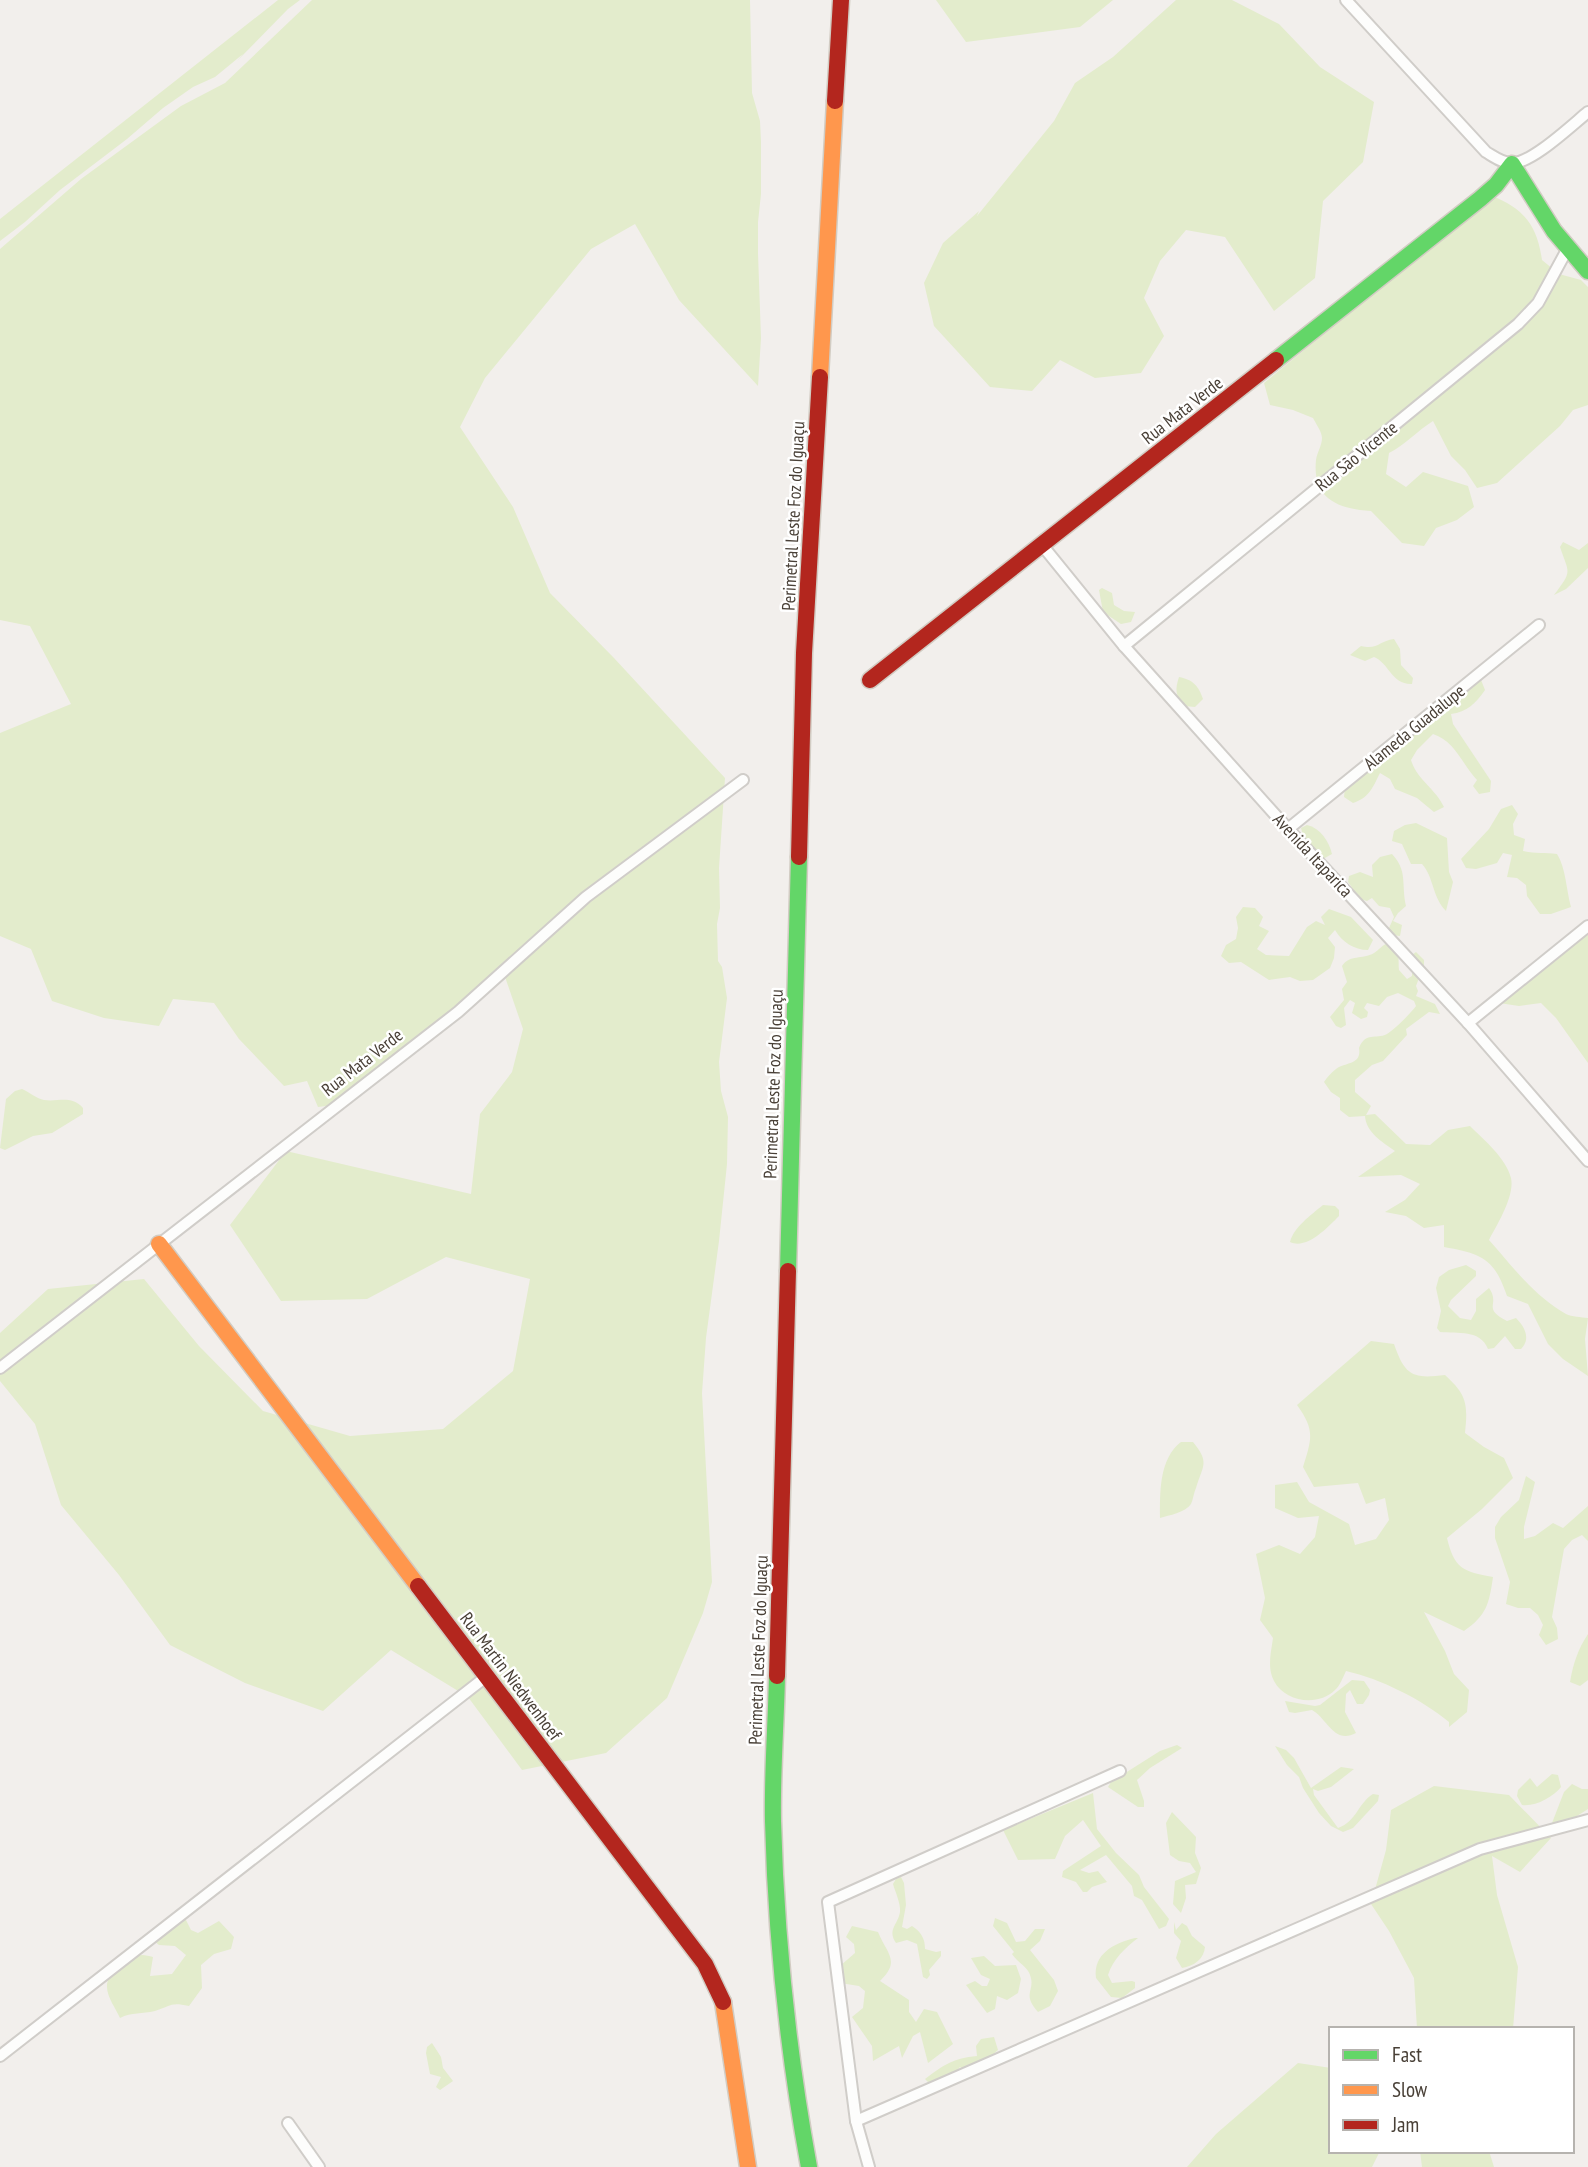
<svg xmlns="http://www.w3.org/2000/svg" width="1588" height="2167" font-family="'PT Sans Narrow',sans-serif">
	<style>
		.green { fill: #e3eccc }
		.lines { fill: none; stroke-linecap: round; stroke-linejoin: round }
		.street-casing { stroke: #d0cdc9; stroke-width: 14 }
		.fast-casing { stroke: #d2ccc3; stroke-width: 19 }
		.slow-casing { stroke: #d2ccc3; stroke-width: 19 }
		.jam-casing { stroke: #d2ccc3; stroke-width: 19 }
		.street { stroke: #fdfdfc; stroke-width: 10 }
		.fast { stroke: #63d668; stroke-width: 16 }
		.slow { stroke: #ff974d; stroke-width: 16 }
		.jam { stroke: #b3261e; stroke-width: 16 }
		.labels { text-anchor: middle; dominant-baseline: central; stroke-width: 5; stroke-linejoin: round; paint-order: stroke }
		.street-label { font-size: 18px; fill: #494037; stroke: #fff }
	</style>
	<rect width="100%" height="100%" fill="#f2efec"/>
	<g class="green">
		<polygon points="278,0 300,0 288,9 237,61 243,54 215,77 193,87 163,108 127,139 60,190 25,222 0,241 0,219"/>
		<polygon points="312,0 750,0 752,93 760,121 761,142 761,194 758,222 758,253 761,338 758,386 679,300 635,224 591,249 485,378 460,427 513,507 550,593 614,658 725,778 719,868 720,908 717,924 718,961 722,967 727,998 719,1062 721,1091 728,1117 727,1164 719,1241 706,1338 702,1393 712,1582 703,1613 667,1698 606,1753 522,1770 468,1697 391,1650 323,1711 245,1683 170,1645 119,1575 61,1505 35,1424 0,1381 0,1333 48,1289 144,1279 199,1346 263,1411 350,1436 443,1429 513,1371 530,1279 446,1257 367,1299 281,1301 230,1225 286,1151 471,1194 480,1114 512,1072 523,1029 504,974 479,1000 441,1022 371,1073 350,1103 318,1107 307,1081 284,1086 239,1039 214,1003 173,999 159,1026 104,1018 52,1001 31,949 0,936 0,733 71,704 30,626 0,620 0,249 81,179 181,106 225,83"/>
		<polygon points="936,0 1113,0 1080,27 966,42"/>
		<polygon points="1176,0 1232,0 1279,24 1320,67 1374,102 1363,162 1323,201 1315,278 1274,311 1225,237 1186,230 1160,261 1144,298 1164,336 1141,373 1095,378 1060,360 1032,391 990,387 934,326 924,283 943,243 979,211 977,216 1054,121 1075,83 1113,57"/>
		<path d="M1492,196C1525,209 1537,226 1542,260L1559,274L1581,280L1588,287V405L1573,410L1560,426L1497,483L1477,488L1465,470L1451,456L1433,421C1417,431 1405,445 1389,453L1386,474L1406,487L1423,472L1468,486L1474,507L1457,520L1436,528L1424,546L1402,543L1371,511C1338,509 1312,499 1316,460C1317,453 1322,445 1322,438C1322,432 1316,424 1313,418L1293,410L1270,405L1264,383Z"/>
		<path d="M1563,542L1579,550L1588,543V568L1566,589L1554,595C1573,570 1569,574 1560,547Z"/>
		<polygon points="1102,588 1112,593 1114,605 1124,611 1135,612 1131,622 1121,624 1103,612 1099,590"/>
		<path d="M1394,639L1400,649L1401,665L1413,678L1412,684C1392,685 1389,663 1374,657L1365,661L1350,655L1361,646C1378,650 1379,641 1394,639Z"/>
		<path d="M1179,677C1193,680 1198,685 1203,699L1195,707L1184,706C1175,696 1175,689 1179,677Z"/>
		<path d="M1481,680L1485,690C1476,703 1467,712 1451,714L1453,724L1491,781L1490,792L1479,794L1473,786L1477,780C1462,764 1455,741 1433,734L1417,750L1411,760C1417,780 1435,788 1444,807L1434,812L1417,798L1395,789L1390,779L1380,773C1373,787 1369,798 1353,803L1344,797L1345,787L1393,750L1430,717L1449,705L1456,695L1473,681Z"/>
		<path d="M1512,805L1518,814L1513,824L1514,835L1525,839L1523,851C1535,854 1545,852 1557,854C1566,868 1566,889 1571,907L1551,914H1540L1527,896L1526,885L1517,878L1507,877L1512,855L1503,853L1497,863L1476,869L1466,868L1461,859L1489,829L1501,809Z"/>
		<path d="M1416,823L1447,838L1449,872L1453,882L1446,911C1432,897 1434,877 1422,864H1411L1402,844L1392,841L1394,831L1405,825Z"/>
		<path d="M1307,825C1320,828 1329,841 1332,854L1323,859L1304,839L1301,828Z"/>
		<path d="M1392,854C1408,871 1401,884 1406,906L1398,913L1393,921L1402,925L1400,936L1392,935L1389,928L1394,917L1390,908L1379,906L1372,898L1367,901L1360,899L1348,882L1349,876L1360,872L1373,877L1372,865L1380,857Z"/>
		<path d="M1243,907L1255,908L1263,917L1259,926L1269,931L1257,949L1266,955L1289,956L1307,927L1316,921L1325,925L1321,917L1329,909L1351,917L1373,940L1368,950C1354,950 1342,942 1335,930L1328,938L1335,947L1334,958L1330,968L1313,980L1300,981L1290,977L1269,980L1241,962L1229,963L1221,956L1226,945L1236,939L1238,928L1236,917Z"/>
		<polygon points="1588,929 1588,1063 1556,1018 1541,1003 1519,1006 1499,1003"/>
		<path d="M1388,943C1401,957 1398,953 1399,970L1407,979L1412,976V955L1416,952L1424,960V965L1416,986L1418,991L1416,996L1435,1004L1440,1014L1429,1012L1406,1029L1407,1035L1383,1061L1372,1065L1355,1080V1092L1371,1106L1366,1115L1375,1114L1406,1144L1430,1145L1448,1130L1470,1126C1484,1140 1506,1158 1511,1178C1515,1196 1497,1225 1489,1240C1512,1266 1535,1297 1566,1314C1572,1317 1581,1317 1588,1318L1585,1339L1588,1376L1563,1359L1548,1344L1528,1304L1507,1296C1494,1258 1482,1254 1444,1247V1225L1424,1228L1406,1216L1385,1212L1405,1200L1420,1184L1401,1175L1358,1177L1395,1151C1382,1142 1366,1132 1365,1116L1349,1117L1340,1110V1098L1331,1092L1324,1082C1327,1077 1331,1073 1336,1069C1346,1062 1362,1065 1359,1048C1366,1031 1375,1040 1387,1034C1394,1030 1411,1013 1416,1006L1414,1001L1398,993L1387,997L1379,1006L1367,1003L1364,1008L1368,1012L1367,1017L1361,1019L1352,1013L1355,1003L1350,1000L1344,1008L1346,1025L1341,1028L1336,1026L1330,1017L1344,1000L1342,989L1347,982L1342,966C1350,954 1362,960 1374,953C1379,950 1382,945 1388,943Z"/>
		<path d="M22,1089C29,1092 37,1099 44,1100C59,1102 71,1095 83,1108V1114L52,1133L33,1136L5,1150L0,1148L6,1099L15,1091Z"/>
		<path d="M1323,1205L1335,1206L1339,1210V1216C1328,1227 1307,1250 1290,1242C1294,1227 1311,1215 1323,1205Z"/>
		<path d="M1466,1265L1476,1271V1276L1451,1300L1448,1306L1460,1318L1471,1320L1476,1311V1299L1489,1288C1501,1305 1481,1308 1507,1321L1516,1318C1525,1327 1531,1339 1521,1349H1515L1505,1336L1494,1348L1488,1349C1480,1329 1458,1334 1440,1332L1437,1328L1441,1311L1436,1288L1439,1277L1449,1270Z"/>
		<path d="M1371,1341L1394,1344C1405,1376 1413,1379 1445,1375C1467,1395 1468,1404 1465,1433L1484,1447L1504,1458L1513,1478L1482,1509L1447,1538C1454,1568 1463,1572 1493,1577C1489,1604 1487,1615 1464,1631L1424,1612L1445,1651L1454,1674L1469,1690L1467,1712L1449,1727V1722C1421,1699 1381,1679 1346,1671C1343,1677 1340,1686 1335,1690C1318,1707 1285,1702 1274,1681C1267,1668 1271,1652 1273,1638L1260,1620L1265,1598L1256,1554L1279,1545L1300,1554L1315,1537L1319,1516L1298,1518L1275,1508V1485L1297,1482L1309,1502L1349,1524L1355,1545L1376,1539L1389,1520L1385,1498L1366,1504L1358,1483L1314,1487L1303,1467C1312,1438 1315,1430 1297,1405Z"/>
		<path d="M1181,1442H1193C1210,1463 1203,1465 1196,1488C1194,1492 1193,1500 1191,1504C1185,1513 1169,1515 1160,1518C1160,1492 1159,1459 1181,1442Z"/>
		<polygon points="1526,1476 1535,1482 1524,1527 1524,1539 1535,1536 1553,1523 1563,1528 1588,1506 1588,1541 1582,1535 1572,1540 1564,1549 1552,1617 1557,1628 1558,1639 1546,1645 1539,1635 1543,1625 1538,1615 1530,1608 1518,1608 1506,1604 1510,1582 1495,1538 1495,1527 1501,1517 1519,1500"/>
		<path d="M1588,1634V1680L1580,1686L1570,1682C1573,1664 1578,1649 1588,1634Z"/>
		<path d="M1352,1680L1364,1681L1370,1690L1369,1695L1363,1704H1357L1350,1690L1346,1694L1345,1712L1356,1733C1334,1745 1327,1718 1312,1710L1295,1713L1289,1712L1285,1701L1315,1706L1320,1705Z"/>
		<polygon points="1177,1745 1182,1748 1150,1768 1137,1780 1144,1801 1144,1807 1138,1807 1108,1787 1111,1782 1160,1751"/>
		<path d="M1275,1746L1286,1750L1294,1758L1311,1788L1341,1767L1354,1769L1331,1787L1318,1791L1313,1789L1314,1795L1338,1828C1357,1821 1358,1803 1373,1794L1379,1795L1378,1801L1353,1828L1343,1832L1331,1826L1319,1813L1303,1788L1299,1777L1287,1765Z"/>
		<path d="M1552,1774L1558,1775L1561,1787C1553,1797 1535,1807 1522,1805L1517,1796L1518,1790L1530,1778L1537,1787Z"/>
		<polygon points="1572,1784 1582,1789 1588,1789 1588,1809 1563,1825 1552,1823 1564,1792"/>
		<polygon points="1434,1786 1509,1795 1551,1838 1520,1872 1492,1856 1497,1895 1518,1967 1513,2029 1417,2029 1414,1978 1389,1931 1371,1904 1386,1850 1391,1810"/>
		<polygon points="1093,1793 1097,1829 1116,1853 1139,1875 1144,1887 1169,1919 1166,1926 1159,1929 1142,1900 1134,1896 1132,1886 1106,1855 1080,1870 1089,1873 1098,1871 1107,1882 1092,1887 1087,1892 1083,1892 1076,1882 1062,1877 1063,1871 1101,1846 1083,1820 1065,1836 1055,1859 1018,1860 1003,1830"/>
		<polygon points="1172,1812 1196,1837 1195,1853 1201,1868 1196,1884 1185,1885 1186,1898 1181,1913 1173,1904 1175,1881 1196,1872 1190,1863 1179,1861 1170,1855 1166,1823"/>
		<path d="M901,1877L904,1883L906,1905L902,1927L907,1929L912,1926C921,1932 925,1938 925,1949L936,1952L941,1951V1956L929,1970L930,1975L927,1979L923,1977L917,1944L907,1940L896,1943C887,1929 898,1925 900,1912C901,1904 895,1891 893,1884L896,1879Z"/>
		<path d="M185,1918L191,1930L198,1933L219,1921L234,1937L231,1949L214,1954L201,1965L202,1988L189,2006C169,2002 172,2006 155,2011C142,2014 132,2012 120,2018C116,2009 107,1997 107,1987C106,1973 129,1955 142,1955C146,1955 149,1956 153,1957L150,1976L172,1974L186,1955L175,1946L159,1945L153,1940Z"/>
		<path d="M995,1918L1007,1923L1016,1942L1025,1941L1035,1929H1045L1040,1941L1030,1950L1054,1980L1058,1991L1050,2006L1038,2012C1021,1993 1036,1991 1030,1975C1028,1967 1017,1962 1012,1954L1014,1952L993,1926Z"/>
		<path d="M1174,1922L1176,1930L1182,1923L1187,1926L1192,1936L1205,1947C1204,1959 1194,1966 1182,1968L1176,1958L1181,1941L1174,1933Z"/>
		<path d="M852,1926L878,1932C887,1954 901,1961 880,1981L909,2000V2012L916,2022L924,2009L937,2012L953,2044L928,2063L920,2032L913,2036L902,2058L899,2046L873,2061L872,2046L852,2017L863,2008L865,1991L859,1986L840,1983V1966L855,1953L854,1944L846,1937Z"/>
		<path d="M1135,1938H1138C1125,1948 1113,1959 1108,1975L1112,1983L1132,1981L1135,1982V1988L1122,1998L1111,1997L1096,1978C1093,1954 1114,1943 1135,1938Z"/>
		<polygon points="984,1956 995,1966 1016,1965 1021,1979 1018,1993 1007,2000 997,1996 995,2009 987,2013 966,1985 975,1981 982,1986 987,1986 990,1979 981,1975 971,1958"/>
		<path d="M994,2037L998,2050L980,2066L968,2072L960,2067L950,2079L931,2085L925,2079C944,2065 953,2058 977,2056L976,2046L981,2039Z"/>
		<polygon points="432,2043 441,2057 443,2068 453,2081 440,2090 436,2087 441,2077 430,2074 426,2053 427,2047"/>
		<polygon points="1298,2063 1331,2068 1331,2151 1380,2151 1372,2167 1187,2167 1216,2134"/>
		<polygon points="1420,2151 1489,2151 1494,2167 1422,2167"/>
	</g>
	<g class="lines">
		<defs>
			<g id="street">
				<path d="M1346,0L1486,152C1493,156 1502,163 1511,163C1530,165 1572,125 1588,112"/>
				<polyline points="1042,545 1124,646 1288,829 1468,1023 1588,1161"/>
				<polyline points="1124,646 1518,324 1538,303 1568,248"/>
				<polyline points="1288,829 1539,625"/>
				<polyline points="1468,1023 1588,926"/>
				<polyline points="0,1368 458,1012 586,897 743,780"/>
				<polyline points="0,2056 487,1676"/>
				<polyline points="856,2121 1480,1849 1588,1820"/>
				<polyline points="288,2123 319,2167"/>
				<polyline points="869,2167 856,2121 828,1902 1120,1771"/>
			</g>
			<g id="fast">
				<polyline points="1276,360 1480,199 1496,185 1512,164 1554,231 1588,271"/>
				<polyline points="788,1271 799,857"/>
				<path d="M777,1676C776,1724 772,1773 773,1821C776,1937 788,2053 809,2167"/>
			</g>
			<g id="slow">
				<polyline points="820,377 835,101"/>
				<polyline points="159,1244 418,1586"/>
				<polyline points="723,2002 748,2167"/>
			</g>
			<g id="jam">
				<polyline points="835,101 841,0"/>
				<polyline points="870,680 1276,360"/>
				<polyline points="799,857 804,653 820,377"/>
				<polyline points="418,1586 705,1964 723,2002"/>
				<polyline points="777,1676 788,1271"/>
			</g>
		</defs>
		<use href="#street" class="street-casing"/>
		<use href="#fast" class="fast-casing"/>
		<use href="#slow" class="slow-casing"/>
		<use href="#jam" class="jam-casing"/>
		<use href="#street" class="street"/>
		<use href="#fast" class="fast"/>
		<use href="#slow" class="slow"/>
		<use href="#jam" class="jam"/>
	</g>
	<g class="labels">
		<g class="street-label">
			<text transform="translate(1182 410) rotate(-38)">Rua Mata Verde</text>
			<text transform="translate(1356 456) rotate(-39)">Rua São Vicente</text>
			<text transform="translate(793 516) rotate(-87)">Perimetral Leste Foz do Iguaçu</text>
			<text transform="translate(1414 727) rotate(-39)">Alameda Guadalupe</text>
			<text transform="translate(1313 855) rotate(47)">Avenida Itaparica</text>
			<text transform="translate(362 1062) rotate(-38)">Rua Mata Verde</text>
			<text transform="translate(773 1084) rotate(-88)">Perimetral Leste Foz do Iguaçu</text>
			<text transform="translate(758 1650) rotate(-88)">Perimetral Leste Foz do Iguaçu</text>
			<text transform="translate(511 1676) rotate(53)">Rua Martin Niedwenhoef</text>
		</g>
	</g>
	<rect x="1329" y="2027" width="245" height="126" fill="#ffffff" stroke="#b6b3af" stroke-width="2"/>
	<rect x="1343" y="2050" width="35" height="10" fill="#63d668" stroke="#b6b3af" stroke-width="2"/>
	<text x="1392" y="2062" font-size="21" fill="#494037">Fast</text>
	<rect x="1343" y="2085" width="35" height="10" fill="#ff974d" stroke="#b6b3af" stroke-width="2"/>
	<text x="1392" y="2097" font-size="21" fill="#494037">Slow</text>
	<rect x="1343" y="2120" width="35" height="10" fill="#b3261e" stroke="#b6b3af" stroke-width="2"/>
	<text x="1392" y="2132" font-size="21" fill="#494037">Jam</text>
</svg>
